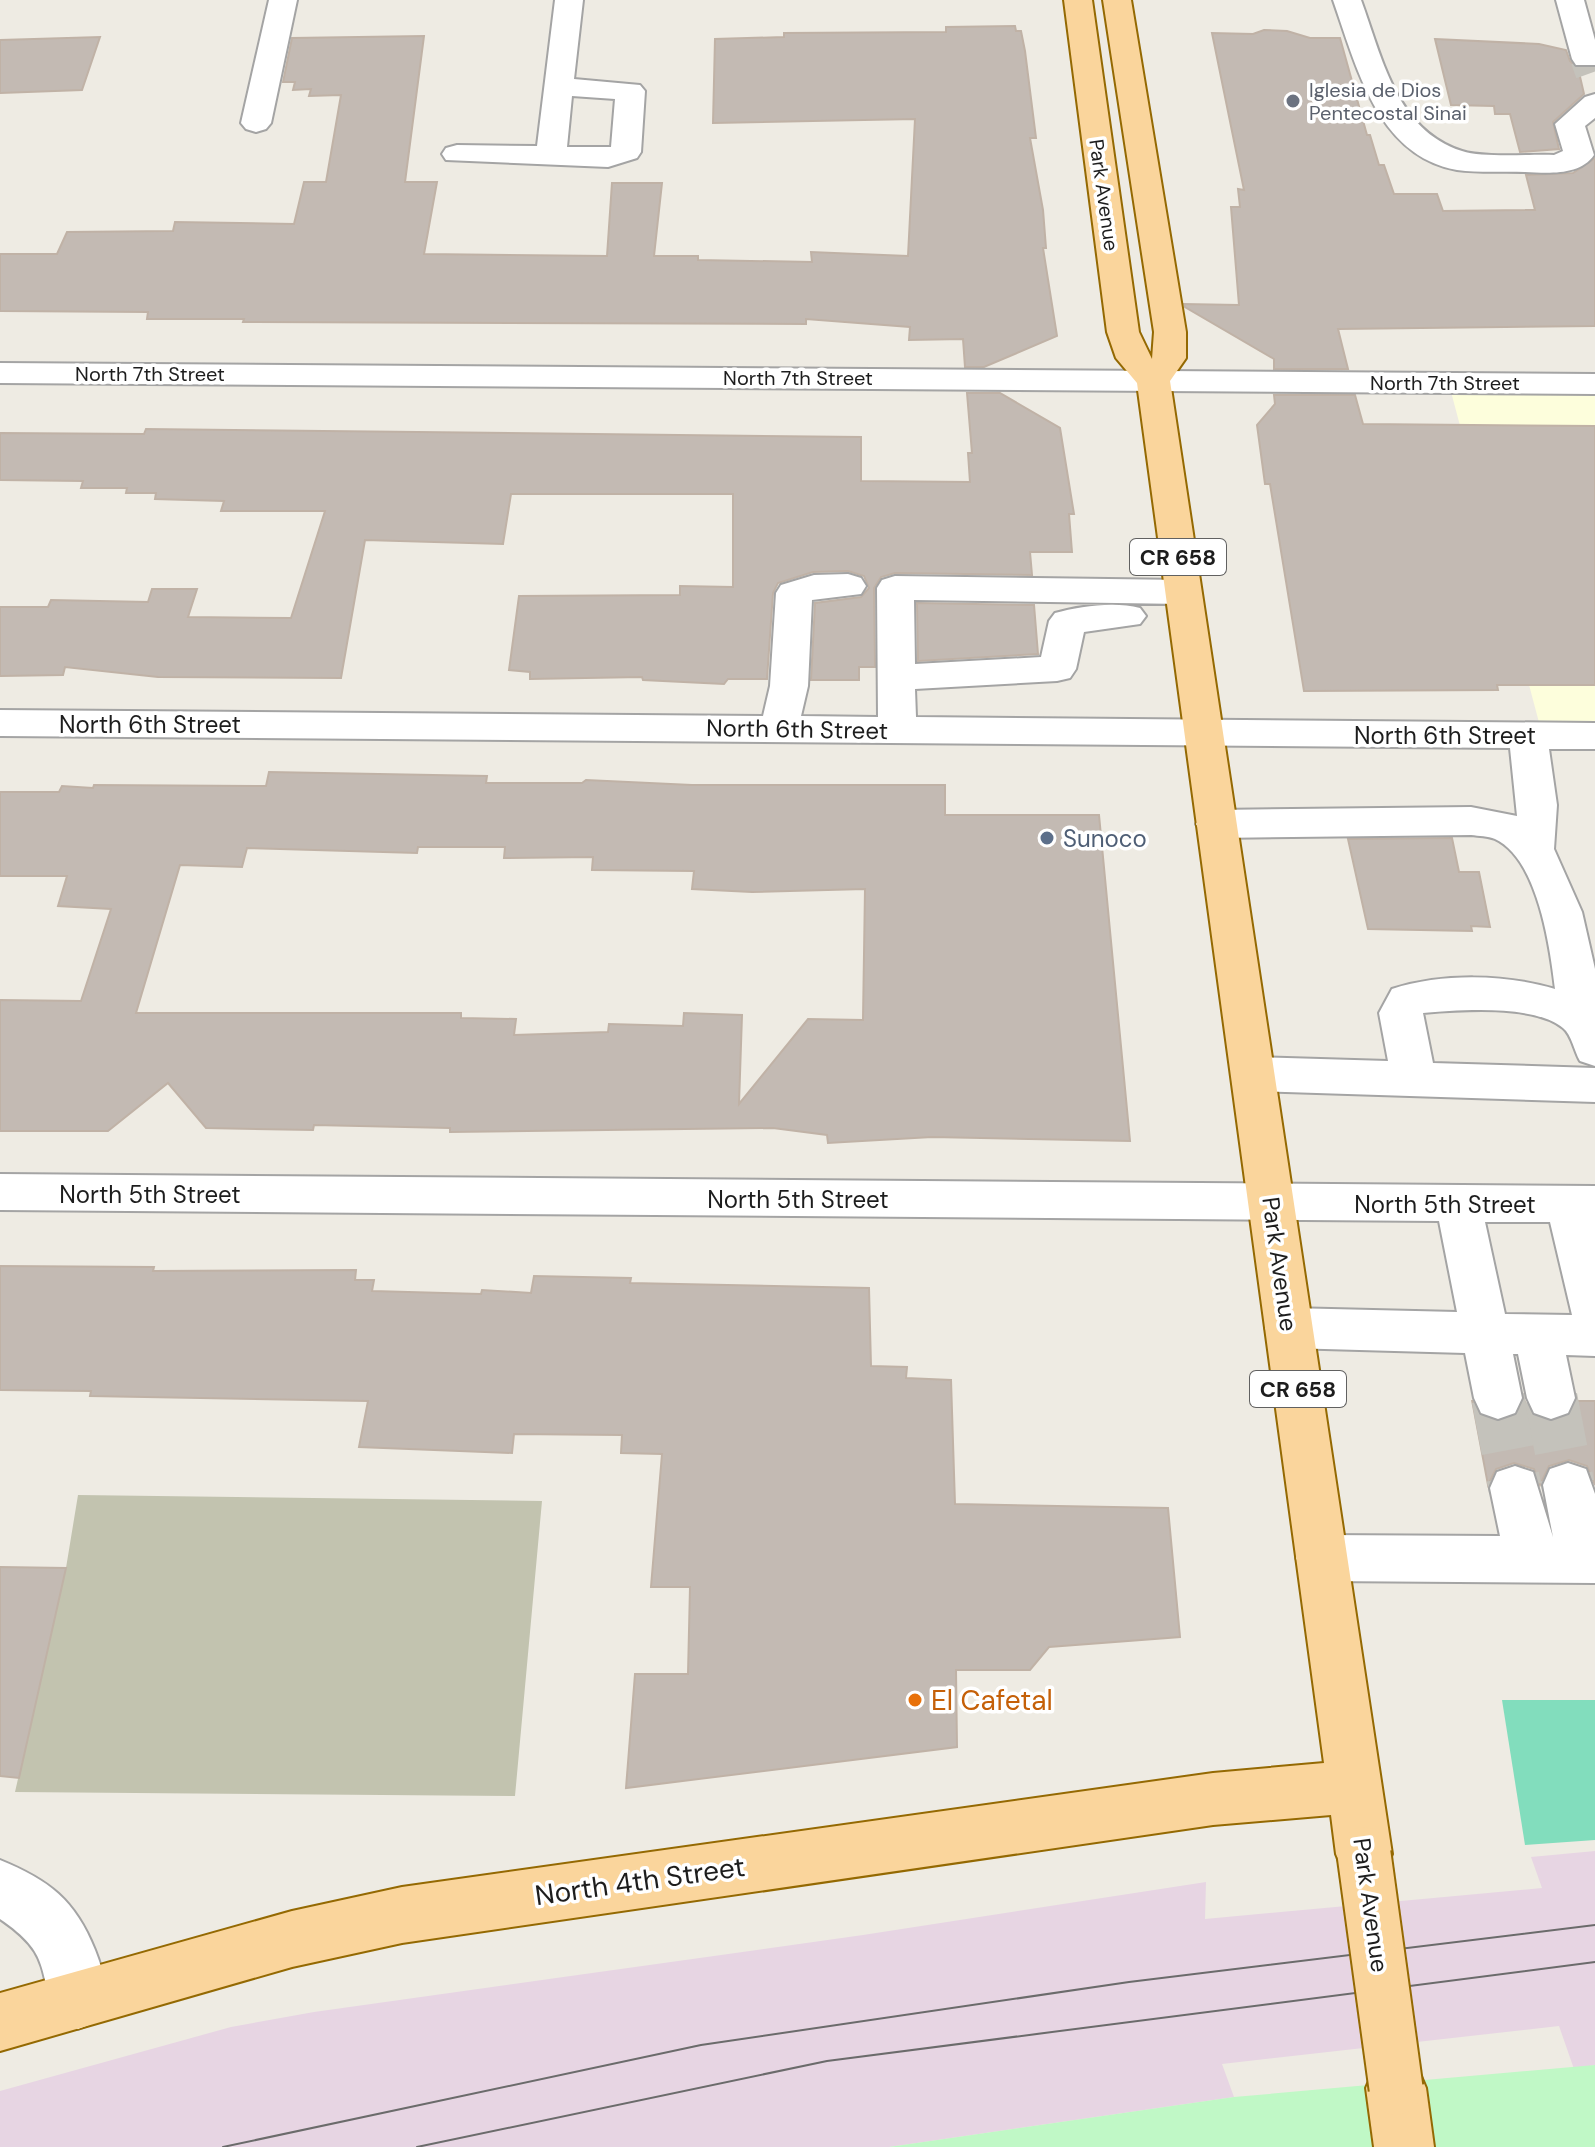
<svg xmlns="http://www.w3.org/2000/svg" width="1595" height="2147" font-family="'DM Sans',sans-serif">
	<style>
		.industrial { fill: #e7d5e3 }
		.education { fill: #fdfedc }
		.construction { fill: #c2c3af }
		.park { fill: #c0f8c6 }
		.pitch { fill: #82ddbd }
		.building { fill: #c3bab3; stroke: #c0b2a6; stroke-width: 2; fill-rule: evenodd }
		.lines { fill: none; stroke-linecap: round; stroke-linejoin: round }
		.minor-tunnel-far1 { stroke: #c4c2bb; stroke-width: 31; stroke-dasharray: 31 16; stroke-linecap: butt }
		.minor-tunnel { stroke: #c4c2bb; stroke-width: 53; stroke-dasharray: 53 27; stroke-linecap: butt }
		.minor-casing { stroke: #a4a4a4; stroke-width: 4 }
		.major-casing { stroke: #946902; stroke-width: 4 }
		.minor { fill: #fff; fill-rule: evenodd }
		.major { fill: #fad59c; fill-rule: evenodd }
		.tram { stroke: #6b6b6b; stroke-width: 2 }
		.major-bridge-casing { stroke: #946902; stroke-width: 57; stroke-linecap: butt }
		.major-bridge { stroke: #fad59c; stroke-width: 53 }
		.worship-dot { fill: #6b7280; stroke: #fff; stroke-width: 3 }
		.service-dot { fill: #5c6f8a; stroke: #fff; stroke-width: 3 }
		.food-dot { fill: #e8710a; stroke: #fff; stroke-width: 3 }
		.labels { text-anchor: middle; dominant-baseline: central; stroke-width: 7; stroke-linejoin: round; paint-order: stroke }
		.far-worship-label { font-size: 20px; fill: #5b616d; stroke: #fff; text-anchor: start }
		.far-street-label { font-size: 20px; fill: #1d1d1d; stroke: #fff }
		.shield { fill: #fff; stroke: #616161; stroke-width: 2 }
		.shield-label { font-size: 22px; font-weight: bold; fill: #1d1d1d }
		.street-label { font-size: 24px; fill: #1d1d1d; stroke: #fff }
		.service-label { font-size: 24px; fill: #4e5e75; stroke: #fff; text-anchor: start }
		.near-food-label { font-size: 28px; fill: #c56008; stroke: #fff; text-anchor: start }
		.near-street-label { font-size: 28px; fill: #1d1d1d; stroke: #fff }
	</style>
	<rect width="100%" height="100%" fill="#eeebe3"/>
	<polygon class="industrial" points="1595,1851 1595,2065 1574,2069 1559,2026 1222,2064 1234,2097 889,2147 0,2147 0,2091 231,2027 314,2012 863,1935 1206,1882 1205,1919 1542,1888 1531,1857"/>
	<polygon class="education" points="1450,388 1595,388 1595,731 1541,730"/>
	<polygon class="construction" points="78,1495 542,1501 515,1796 15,1792 66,1568"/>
	<polygon class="park" points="1595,2065 1595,2147 889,2147 1234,2097"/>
	<polygon class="pitch" points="1502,1700 1595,1700 1595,1840 1525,1845"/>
	<g class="building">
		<polygon points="1015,26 1016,31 1021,31 1025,51 1036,138 1030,138 1043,210 1046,248 1043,248 1057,336 984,367 965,367 963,339 909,340 910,327 806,319 806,324 243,322 244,319 147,319 148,312 0,311 0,254 57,254 67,232 173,231 175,222 294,224 304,182 326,182 341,95 309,96 311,89 293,90 295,82 283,82 292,38 424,36 405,182 437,182 424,254 607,256 612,183 662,183 654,256 698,256 698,260 812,262 811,252 908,256 915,119 713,123 715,39 784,37 784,33 946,32 946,27"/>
		<polygon points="1264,30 1287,31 1310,38 1340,38 1367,135 1370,135 1379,165 1384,165 1394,194 1437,194 1443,211 1535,210 1526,175 1573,173 1595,158 1595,326 1338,329 1348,369 1274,369 1274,359 1185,307 1184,304 1239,305 1231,207 1240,207 1238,189 1244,190 1212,33 1253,34"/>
		<polygon points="100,37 82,90 0,93 0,40"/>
		<polygon points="1435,39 1539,44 1566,50 1570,61 1578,68 1584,94 1553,122 1559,149 1520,152 1510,114 1495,114 1494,106 1451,105"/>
		<polygon points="967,393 1000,393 1060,428 1074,514 1069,514 1072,552 1030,552 1032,575 895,573 881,577 874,588 875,667 859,667 859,680 811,680 815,603 861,597 869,588 864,576 848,571 813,572 778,583 773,593 767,679 728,679 724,684 643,680 642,677 530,679 530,672 509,670 519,596 680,595 680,586 733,587 733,494 511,494 503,544 365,540 341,678 158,677 65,667 63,675 0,676 0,607 48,607 51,600 148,602 152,589 197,589 188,617 291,618 325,511 221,511 224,501 155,499 156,493 126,493 127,488 81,488 83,481 0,480 0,433 144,434 146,429 861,437 861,481 970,482 968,453 972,453"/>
		<polygon points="1274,395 1355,395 1363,424 1595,426 1595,685 1497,685 1498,690 1304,691 1270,484 1265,484 1257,425 1275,404"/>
		<polygon points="917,603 1034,605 1038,654 918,661"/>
		<path d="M269,772L487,776L486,783H582L586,780L692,785H945V815H1099L1130,1141L932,1137L828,1143L827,1135L773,1128L450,1132V1128L314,1125L313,1130L206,1128L168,1083L108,1131H0V1000L81,1001L111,909L58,906L67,876H0V792H59L62,786L93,788L94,785L266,786ZM418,847H505L504,858L593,857L592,870L694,871L692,889L752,892L865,889L863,1020L808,1019L739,1104L742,1015L684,1013L683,1026L609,1024L608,1032L514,1035L516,1019L461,1018V1013H136L180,865L242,867L247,848L417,853Z"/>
		<polygon points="1452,838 1459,872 1479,872 1490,927 1471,926 1472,931 1368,929 1348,839"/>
		<polygon points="0,1266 154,1267 153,1271 356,1270 355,1280 374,1280 372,1291 481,1294 482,1290 531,1293 534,1276 631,1278 630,1283 869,1288 871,1366 907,1367 906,1378 951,1380 955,1504 1168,1508 1180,1637 1049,1647 1030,1670 956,1670 957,1747 626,1788 635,1674 688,1674 690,1587 651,1587 662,1454 621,1453 622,1435 514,1434 512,1453 359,1447 368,1401 90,1396 91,1391 0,1390"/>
		<polygon points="1472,1400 1480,1416 1497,1422 1516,1416 1524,1400 1533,1416 1550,1422 1569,1416 1577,1401 1595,1401 1595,1485 1587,1466 1569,1460 1549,1466 1540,1485 1534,1469 1514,1463 1496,1469 1488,1485"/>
		<polygon points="0,1567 66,1568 19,1778 0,1776"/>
	</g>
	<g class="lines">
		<polyline class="minor-tunnel-far1" points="1586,59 1591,73"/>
		<g class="minor-tunnel">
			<polyline points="1498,1398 1515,1488"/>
			<polyline points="1551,1398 1568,1485"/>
		</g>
		<defs>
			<g id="minor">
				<polygon points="269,0 297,0 271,123 266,129 256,132 246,129 241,123"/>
				<path d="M555,0H583L574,79L640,85L645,91L641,152L637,158L608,167L446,160L442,154L446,148L457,145L537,146ZM572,96L615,99L611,147H567Z"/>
				<path d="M1333,0H1361C1382,57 1396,130 1462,151C1483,158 1530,154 1554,155L1563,151L1555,124L1585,97L1595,94V118L1585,126L1594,155C1580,176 1548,173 1525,172C1503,171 1479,173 1457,170C1377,156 1356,65 1333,0Z"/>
				<polygon points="1556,0 1584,0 1595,40 1595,65 1576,65 1572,59"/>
				<polygon points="0,363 1595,374 1595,394 0,383"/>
				<path d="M848,574L861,578L866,586L861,594L812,600L808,686L801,716L878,717L877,588L882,580L895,576L1183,580L1196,584L1201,592L1196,600L1183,604L914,600L915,664L1041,657L1049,621L1055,613C1080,606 1115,601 1140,608L1146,616L1140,624L1084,632L1076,669L1070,678L1057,681L915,689L916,717L1595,723V749H1549L1557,805L1554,849L1582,912L1595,969V1066L1580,1061C1574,1051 1572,1035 1563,1028C1534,1004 1459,1010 1423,1013L1433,1063L1595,1068V1102L1253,1091L1237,1086L1231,1074L1237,1062L1253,1057L1388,1061L1379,1013L1392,989C1442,973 1505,974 1555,989C1550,947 1538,859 1495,839C1488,836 1479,836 1471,835L1216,838L1202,834L1196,824L1202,814L1216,810L1471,807L1517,816L1510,748L0,736V710L763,716L770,686L776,593L781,585L814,575Z"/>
				<path d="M0,1174L1595,1186V1356L1566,1355L1575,1398L1568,1413L1551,1419L1534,1413L1527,1398L1518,1354H1513L1522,1398L1515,1413L1498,1419L1481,1413L1474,1398L1465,1353L1289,1348L1272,1342L1265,1328L1272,1314L1289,1308L1457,1312L1439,1221L0,1210ZM1485,1222H1550L1572,1315L1505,1314Z"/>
				<polygon points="1568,1463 1586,1469 1595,1494 1595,1583 1322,1581 1304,1574 1296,1558 1304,1542 1322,1535 1500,1536 1490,1488 1497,1472 1515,1466 1533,1472 1553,1537 1543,1485 1550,1469"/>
				<path d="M0,1860C49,1880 75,1900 95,1950C105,1975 109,1995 99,2021L78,2029L57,2021C37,1970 53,1955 0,1919Z"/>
			</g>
			<g id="major">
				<polygon points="1064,0 1092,0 1139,332 1152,359 1154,332 1103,0 1131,0 1186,332 1186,358 1170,381 1392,1854 1384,1873 1364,1881 1344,1873 1336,1854 1331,1815 1213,1825 402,1943 292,1967 0,2051 0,1993 292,1911 402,1887 1213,1773 1324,1763 1137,383 1116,358 1107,332"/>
				<polygon points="1396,2058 1417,2067 1426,2088 1434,2147 1374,2147 1366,2088 1375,2067"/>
			</g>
		</defs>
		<use href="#minor" class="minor-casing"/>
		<use href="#major" class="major-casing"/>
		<use href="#minor" class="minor"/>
		<use href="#major" class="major"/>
		<g class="tram">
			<polyline points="223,2147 701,2045 1129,1982 1595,1925"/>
			<polyline points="417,2147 827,2061 1595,1962"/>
		</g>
		<defs>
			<polyline id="major-bridge" points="1364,1854 1396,2088"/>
		</defs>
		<use href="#major-bridge" class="major-bridge-casing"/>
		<use href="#major-bridge" class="major-bridge"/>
	</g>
	<circle class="worship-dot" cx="1293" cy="101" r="8"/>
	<circle class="service-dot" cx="1047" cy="838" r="8"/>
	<circle class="food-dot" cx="915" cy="1700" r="8"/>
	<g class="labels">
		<g class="far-worship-label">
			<text x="1309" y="90">Iglesia de Dios<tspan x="1309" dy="23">Pentecostal Sinai</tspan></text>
		</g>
		<g class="far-street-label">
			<text transform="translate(1104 195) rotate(82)">Park Avenue</text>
			<text x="150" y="374">North 7th Street</text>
			<text x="798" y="378">North 7th Street</text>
			<text x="1445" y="383">North 7th Street</text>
		</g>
		<g class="shield">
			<rect x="1130" y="539" width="96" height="36" rx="6"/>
			<rect x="1250" y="1371" width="96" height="36" rx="6"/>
		</g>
		<g class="shield-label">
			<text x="1178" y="557">CR 658</text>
			<text x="1298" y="1389">CR 658</text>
		</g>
		<g class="street-label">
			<text x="150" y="724">North 6th Street</text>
			<text transform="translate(797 729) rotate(1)">North 6th Street</text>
			<text x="1445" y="735">North 6th Street</text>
			<text x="150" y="1194">North 5th Street</text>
			<text x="798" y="1199">North 5th Street</text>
			<text x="1445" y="1204">North 5th Street</text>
			<text transform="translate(1280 1264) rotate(82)">Park Avenue</text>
			<text transform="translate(1371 1905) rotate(82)">Park Avenue</text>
		</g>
		<g class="service-label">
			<text x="1063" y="838">Sunoco</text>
		</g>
		<g class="near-food-label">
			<text x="931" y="1700">El Cafetal</text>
		</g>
		<g class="near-street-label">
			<text transform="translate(640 1881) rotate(-8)">North 4th Street</text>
		</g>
	</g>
</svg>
